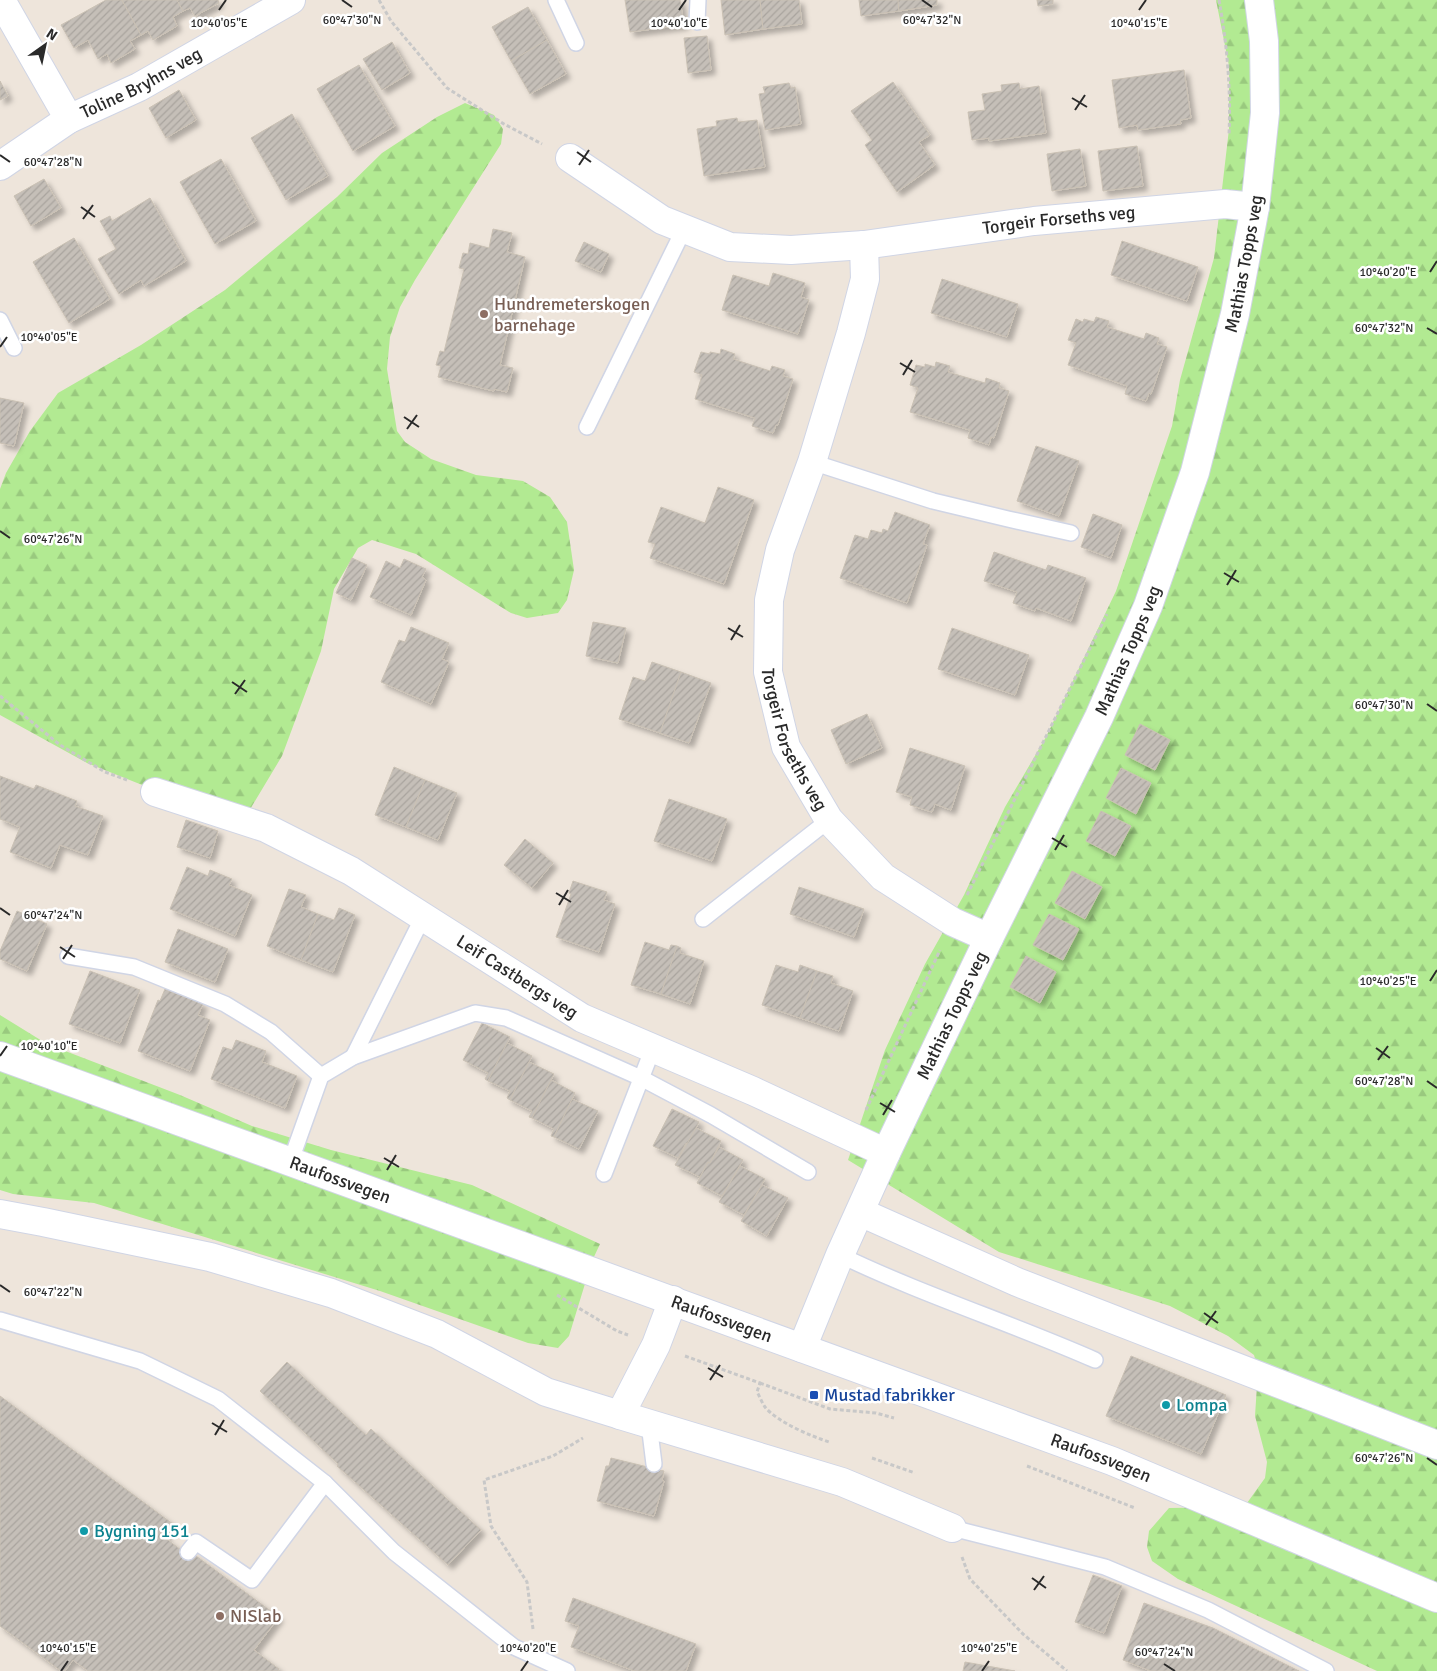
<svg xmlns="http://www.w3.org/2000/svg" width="1437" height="1671" font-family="Signika,sans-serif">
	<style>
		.forest { fill: url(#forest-firs) }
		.building { fill: url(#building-hatch); stroke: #cac1b4; filter: url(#shadow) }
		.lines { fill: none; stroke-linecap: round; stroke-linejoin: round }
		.lane-casing { stroke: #d0d5e5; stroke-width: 18 }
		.street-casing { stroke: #d0d5e5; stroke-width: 30 }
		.secondary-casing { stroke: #d0d5e5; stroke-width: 30 }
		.path { stroke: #c8c8c8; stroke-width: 3; stroke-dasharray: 4 2.5; stroke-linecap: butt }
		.lane { stroke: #fff; stroke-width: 15 }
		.street { stroke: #fff; stroke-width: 28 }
		.secondary { stroke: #fff; stroke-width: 28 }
		.ticks { fill: none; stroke: #2a2a2a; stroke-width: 2 }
		.education-dot { fill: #8d6e63; stroke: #fff; stroke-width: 2 }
		.transit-dot { fill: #1a4fb4; stroke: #fff; stroke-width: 2 }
		.culture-dot { fill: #0f9aa8; stroke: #fff; stroke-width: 2 }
		.labels { text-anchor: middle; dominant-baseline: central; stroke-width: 5; stroke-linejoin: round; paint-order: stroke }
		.street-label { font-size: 18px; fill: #2a2a2a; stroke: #fff }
		.education-label { font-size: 18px; fill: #785e54; stroke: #fff; text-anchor: start }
		.transit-label { font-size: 18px; fill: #164399; stroke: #fff; text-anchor: start }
		.culture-label { font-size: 18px; fill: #0d838f; stroke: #fff; text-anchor: start }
		.ticks-label { font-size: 12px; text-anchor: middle; fill: #2a2a2a; stroke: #fff; stroke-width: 5; stroke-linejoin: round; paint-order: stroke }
	</style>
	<defs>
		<pattern id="forest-firs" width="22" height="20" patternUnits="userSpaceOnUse" patternTransform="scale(1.25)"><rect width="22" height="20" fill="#b2ea92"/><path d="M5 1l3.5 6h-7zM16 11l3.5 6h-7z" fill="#99c97e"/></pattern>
		<pattern id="building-hatch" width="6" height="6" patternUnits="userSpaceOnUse" patternTransform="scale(1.25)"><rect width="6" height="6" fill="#c5bfb8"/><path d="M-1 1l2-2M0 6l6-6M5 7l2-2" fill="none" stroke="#a9a49e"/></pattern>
		<filter id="shadow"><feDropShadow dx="4.5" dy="4.5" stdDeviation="2.5" flood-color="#0004"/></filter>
	</defs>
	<rect width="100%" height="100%" fill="#eee5db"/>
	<g class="forest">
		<polygon points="1216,0 1437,0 1437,1671 1377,1671 1178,1579 1152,1561 1147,1547 1149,1531 1169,1508 1232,1507 1247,1503 1265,1478 1267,1462 1255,1416 1258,1370 1254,1355 1228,1336 1170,1306 999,1252 848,1160 885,1050 925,964 964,895 1005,807 1046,737 1116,591 1172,426 1180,380 1214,258 1229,129 1229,66"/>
		<polygon points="465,103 494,115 503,129 501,144 415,280 400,307 390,337 387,369 397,431 405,442 431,459 476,475 523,481 550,497 567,522 574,570 567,600 558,613 527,618 511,613 416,554 372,540 358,548 334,589 321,651 282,756 249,811 220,816 87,763 0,715 0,489 6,473 30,431 58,393 141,345 225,290 337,197 382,153 437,117"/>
		<polygon points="0,1015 47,1044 180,1095 252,1126 331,1150 472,1185 600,1244 592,1261 569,1336 558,1348 528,1343 380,1291 94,1203 13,1194 0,1190"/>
	</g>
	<g class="building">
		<polygon points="106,0 122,0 141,35 130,41 135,49 111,63 107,54 98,59 88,40 74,48 61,25"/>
		<polygon points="122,0 177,0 183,11 173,17 177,26 153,40 148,31 141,35"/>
		<polygon points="177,0 218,0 219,3 195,16 190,8 183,11"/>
		<polygon points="625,0 680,0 684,25 630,32"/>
		<polygon points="721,0 760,0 763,29 725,35"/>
		<polygon points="760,0 799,0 802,24 763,29"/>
		<polygon points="859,0 898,0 899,11 861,16"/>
		<polygon points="898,0 937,0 937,5 899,11"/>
		<polygon points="1037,0 1053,0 1053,4 1038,6"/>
		<polygon points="528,7 547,40 511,61 492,27"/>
		<polygon points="707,36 711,70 688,73 684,38"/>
		<polygon points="547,40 566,74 530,94 511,61"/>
		<polygon points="392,42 410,73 382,90 363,59"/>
		<polygon points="359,65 395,126 353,151 317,89"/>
		<polygon points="1184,70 1191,118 1180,120 1181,124 1138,130 1137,125 1119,128 1112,80"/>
		<polygon points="0,81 8,96 0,100"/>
		<polygon points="893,82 930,135 919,142 935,165 897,192 865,145 872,140 851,111"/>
		<polygon points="789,83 791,88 795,87 801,124 765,130 759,94 765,93 763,87"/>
		<polygon points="1019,83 1020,89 1039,86 1046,133 989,141 989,138 972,140 968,112 985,110 982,94 1002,91 1001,85"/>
		<polygon points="179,90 196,120 166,138 149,108"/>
		<polygon points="292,114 328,176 286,200 251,138"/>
		<polygon points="737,118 738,122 757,120 765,167 704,176 697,129 717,126 716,121"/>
		<polygon points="1137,146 1143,186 1103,191 1098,151"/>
		<polygon points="1080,149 1086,186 1052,191 1047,154"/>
		<polygon points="221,159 256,221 215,244 180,182"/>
		<polygon points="44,179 61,208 31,226 14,196"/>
		<polygon points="150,198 186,261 144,286 141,280 119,294 98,259 116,249 100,221 110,216 112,221"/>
		<polygon points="493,229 512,233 507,252 525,257 500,365 513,368 507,392 494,389 494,391 438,377 441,366 436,365 440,351 444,352 464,269 459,268 463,253 468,254 470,243 489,248"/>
		<polygon points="74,238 110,299 69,323 33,262"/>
		<polygon points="1122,241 1198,267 1187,301 1111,275"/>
		<polygon points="584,242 609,254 601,272 575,261"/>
		<polygon points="773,273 805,283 801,297 809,300 798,334 722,310 733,275 769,286"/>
		<polygon points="942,279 1018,304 1007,337 931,313"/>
		<polygon points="1096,317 1109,321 1107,327 1144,339 1146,333 1159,338 1157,344 1167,347 1151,394 1149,393 1146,401 1125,394 1127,386 1068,365 1076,343 1068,340 1076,319 1083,322 1084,319 1094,322"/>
		<polygon points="721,349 735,354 733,359 770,371 772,366 785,370 783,376 793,379 778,425 776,425 773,433 752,426 755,418 695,399 702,375 694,372 701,352 710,354 710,352 720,354"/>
		<polygon points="936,362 950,366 948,372 985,383 986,378 1000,383 999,388 1009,391 994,438 991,437 989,445 968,438 970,430 910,412 918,388 910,385 916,365 925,367 925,364 935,367"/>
		<polygon points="0,398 24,403 14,446 0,443"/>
		<polygon points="1036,446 1079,461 1059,516 1017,501"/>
		<polygon points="718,487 754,500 724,584 650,558 655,544 648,542 661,507 705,523"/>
		<polygon points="895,512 930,525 923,544 927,545 907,603 862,587 863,586 840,578 855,535 868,539 871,530 882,533 883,529 888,531"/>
		<polygon points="1093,514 1122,525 1111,558 1081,547"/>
		<polygon points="994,552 1046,570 1048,565 1086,578 1071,621 1036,608 1035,611 1013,603 1017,592 984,581"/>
		<polygon points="352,558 367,565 351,600 336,593"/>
		<polygon points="404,559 426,569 422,577 426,580 411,615 370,597 386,561 400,568"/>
		<polygon points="593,622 626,628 618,663 586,656"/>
		<polygon points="411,627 449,643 442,659 449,662 431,704 381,682 399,640 405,642"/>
		<polygon points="952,628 1029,655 1015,695 938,669"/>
		<polygon points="652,662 681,672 660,733 619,719 633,677 645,681"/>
		<polygon points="681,672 711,683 689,743 660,733"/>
		<polygon points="867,714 882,748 846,764 831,730"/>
		<polygon points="1140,724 1170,740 1155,770 1125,755"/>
		<polygon points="910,748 965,766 951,810 935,804 932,812 910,805 912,797 896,792"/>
		<polygon points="394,767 425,780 406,827 375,815"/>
		<polygon points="1121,768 1151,783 1136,814 1106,798"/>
		<polygon points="0,776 34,789 36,785 77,801 75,806 103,816 88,855 60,845 51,868 10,852 20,827 0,819"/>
		<polygon points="425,780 457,793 438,840 406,827"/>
		<polygon points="669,799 727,819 712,861 654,841"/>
		<polygon points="1101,811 1131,826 1115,856 1086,841"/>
		<polygon points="186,820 218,831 210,858 177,847"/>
		<polygon points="525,839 553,863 532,888 504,865"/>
		<polygon points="187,867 208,876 210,870 232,879 229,885 252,895 235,936 170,909"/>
		<polygon points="1072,871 1102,887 1085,919 1055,903"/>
		<polygon points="573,881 607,892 604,900 615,904 599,952 556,937 571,894 569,893"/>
		<polygon points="799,887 864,909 854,937 790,914"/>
		<polygon points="289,889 306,895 301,907 318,914 301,960 267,946"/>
		<polygon points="339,908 355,915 333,972 301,960 318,914 334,920"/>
		<polygon points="17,911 47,924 27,971 0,959 0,951"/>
		<polygon points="1049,914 1079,929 1063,960 1033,945"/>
		<polygon points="178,929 228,949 215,982 165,962"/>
		<polygon points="645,942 669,950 671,945 677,946 661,994 631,985"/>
		<polygon points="677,946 681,948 680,953 704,961 690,1004 661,994"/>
		<polygon points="1026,956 1056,972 1040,1003 1010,987"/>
		<polygon points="776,965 798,972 800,965 817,971 800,1018 762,1005"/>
		<polygon points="90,971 140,990 120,1043 69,1024"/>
		<polygon points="817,971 833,976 831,983 853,991 839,1031 800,1018"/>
		<polygon points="165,989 203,1004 198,1015 210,1020 190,1071 138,1051 158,1000 160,1001"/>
		<polygon points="482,1023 510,1037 488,1081 485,1079 488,1073 463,1060"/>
		<polygon points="236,1040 266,1051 262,1062 297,1076 285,1108 211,1079 223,1047 232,1050"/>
		<polygon points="507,1043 532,1056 510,1100 507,1098 510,1091 488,1081"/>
		<polygon points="529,1062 554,1074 532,1118 529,1117 532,1111 510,1100"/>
		<polygon points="551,1080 575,1093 554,1137 551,1136 554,1129 532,1118"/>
		<polygon points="572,1099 598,1111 579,1149 554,1137"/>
		<polygon points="672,1109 699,1122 688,1144 686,1143 678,1158 653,1146"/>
		<polygon points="696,1128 721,1141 710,1163 708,1162 700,1177 675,1165"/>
		<polygon points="719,1147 743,1160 722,1196 697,1183 708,1162 710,1163"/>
		<polygon points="740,1166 765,1179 744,1215 719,1202"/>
		<polygon points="762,1185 788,1198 767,1236 741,1221"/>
		<polygon points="1131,1356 1226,1395 1201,1454 1106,1416"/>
		<polygon points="287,1362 366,1435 371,1429 481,1530 448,1565 337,1466 338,1464 260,1391"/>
		<polygon points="0,1396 173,1524 164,1537 189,1556 192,1553 279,1617 254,1650 279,1669 278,1671 88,1671 73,1660 65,1671 61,1671 0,1626"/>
		<polygon points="611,1458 664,1471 662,1480 664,1481 654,1516 597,1501 606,1466 609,1466"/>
		<polygon points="1093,1575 1122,1586 1104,1633 1075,1622"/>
		<polygon points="573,1598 696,1644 686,1671 635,1671 571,1647 579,1626 565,1621"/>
		<polygon points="1144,1603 1213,1628 1299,1671 1151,1671 1123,1660"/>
		<polygon points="965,1662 1015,1671 963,1671"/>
	</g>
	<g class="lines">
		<defs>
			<g id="lane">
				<polyline points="556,0 576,43"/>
				<polyline points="697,22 698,0"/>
				<polyline points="0,320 14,348"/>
				<polyline points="587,427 684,229"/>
				<polyline points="812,462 933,501 1008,519 1071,533"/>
				<polyline points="703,919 829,820"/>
				<polyline points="68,956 134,967 225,1004 271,1032 321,1076"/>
				<polyline points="353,1057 423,917"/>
				<polyline points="290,1163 321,1076 353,1057 475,1013 506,1018 641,1078 711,1115 808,1172"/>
				<polyline points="604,1174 653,1048"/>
				<path d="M840,1255C923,1295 1011,1323 1095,1360"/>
				<polyline points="0,1320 140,1361 218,1399 325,1483 394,1552 514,1647 567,1671"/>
				<polyline points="649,1424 654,1464"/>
				<polyline points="952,1528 1105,1567 1208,1610 1326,1671"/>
				<polyline points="188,1552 196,1542 252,1580 325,1483"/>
			</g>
			<g id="street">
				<polyline points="1,0 69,119"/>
				<path id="s1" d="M570,158L662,220L730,247L791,250L864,245L1034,221L1225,204L1255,207"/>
				<path id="s2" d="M0,166L69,119L139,87L291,0"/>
				<path id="s3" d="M864,245L865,279L851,333L812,462L780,550L769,600L768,672L786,747L829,820L883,877L953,922L989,938"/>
				<path id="s4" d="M155,792L266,828L351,871L582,1018L753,1091L886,1153"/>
				<polyline points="860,1212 1017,1282 1437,1445"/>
				<polyline points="0,1214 43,1222 210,1257 331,1293 437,1334 546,1392 620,1415 656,1345 673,1300"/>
				<path id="s5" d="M802,1348L840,1255L886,1153L989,938L1099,717L1148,606L1195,472L1235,314L1255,207L1265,113L1264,41L1259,0"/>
				<polyline points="620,1415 842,1482 952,1528"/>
			</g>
			<g id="secondary">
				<path id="s6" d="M0,1056L1112,1461L1437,1598"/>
			</g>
		</defs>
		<use href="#lane" class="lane-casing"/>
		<use href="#street" class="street-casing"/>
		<use href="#secondary" class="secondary-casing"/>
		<g class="path">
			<polyline points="379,0 391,21 447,88 504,124 542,144"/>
			<path d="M1219,0C1227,44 1231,89 1229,134"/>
			<polyline points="0,696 60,745 105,772 127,780"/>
			<polyline points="967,895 1107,614"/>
			<polyline points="866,1110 940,950"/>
			<polyline points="557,1295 617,1331 628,1335"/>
			<path d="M685,1356L760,1383L757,1392C760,1397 762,1403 765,1407C777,1422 811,1436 829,1442"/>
			<polyline points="760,1383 830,1409 876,1413 894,1418"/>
			<polyline points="872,1458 915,1473"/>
			<polyline points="1027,1466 1135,1508"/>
			<polyline points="962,1557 970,1579 1023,1634 1067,1671"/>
			<polyline points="533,1629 527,1582 491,1526 484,1480 553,1456 583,1438"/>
		</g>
		<use href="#lane" class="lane"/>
		<use href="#street" class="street"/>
		<use href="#secondary" class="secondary"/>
	</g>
	<path class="ticks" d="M342,0L352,7M922,0L932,7M219,10L226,0M679,10L686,0M1139,10L1146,0M1072,98L1087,107M1075,110L1085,95M577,152L591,162M0,155L10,162M579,165L589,150M81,207L95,217M83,219L93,205M1430,272L1437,261M1427,328L1437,334M0,347L7,337M900,363L915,372M903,375L912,360M404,417L419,427M407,429L417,415M0,531L10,538M1224,573L1239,582M1227,585L1236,570M728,628L743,637M731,640L740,625M232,682L247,692M235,694L245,680M1427,704L1437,711M1052,838L1067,847M1055,850L1064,835M556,893L571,902M559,905L568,890M0,908L10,915M60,947L75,957M63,959L72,945M1430,981L1437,970M1376,1048L1390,1058M0,1056L7,1046M1378,1060L1388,1046M1427,1081L1437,1088M880,1103L895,1112M883,1115L892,1100M384,1158L399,1167M387,1170L396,1155M0,1285L10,1292M1204,1313L1218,1323M1206,1325L1216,1311M708,1368L723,1377M710,1380L720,1365M212,1423L227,1432M215,1435L224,1420M1427,1458L1437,1465M1032,1578L1046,1588M1034,1590L1044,1576M1164,1664L1175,1671M61,1671L68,1661M521,1671L528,1661M982,1671L989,1661"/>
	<g class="education-dot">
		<circle cx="484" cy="314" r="5"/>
		<circle cx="220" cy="1616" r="5"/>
	</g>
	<rect class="transit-dot" x="809" y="1390" width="10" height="10" rx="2.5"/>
	<g class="culture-dot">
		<circle cx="1166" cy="1405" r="5"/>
		<circle cx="84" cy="1531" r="5"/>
	</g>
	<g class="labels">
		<g class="street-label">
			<text stroke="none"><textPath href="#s2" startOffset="164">Toline Bryhns veg</textPath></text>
			<text stroke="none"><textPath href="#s1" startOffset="515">Torgeir Forseths veg</textPath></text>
			<text stroke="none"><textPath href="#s5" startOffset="1175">Mathias Topps veg</textPath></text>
			<text stroke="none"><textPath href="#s5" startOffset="770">Mathias Topps veg</textPath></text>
			<text stroke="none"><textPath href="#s3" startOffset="514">Torgeir Forseths veg</textPath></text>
			<text stroke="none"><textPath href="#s4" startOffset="409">Leif Castbergs veg</textPath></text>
			<text stroke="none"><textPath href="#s5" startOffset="365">Mathias Topps veg</textPath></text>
			<text stroke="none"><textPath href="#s6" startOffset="362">Raufossvegen</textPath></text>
			<text stroke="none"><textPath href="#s6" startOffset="768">Raufossvegen</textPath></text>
			<text stroke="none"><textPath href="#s6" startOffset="1172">Raufossvegen</textPath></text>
		</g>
		<g class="education-label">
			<text x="494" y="304">Hundremeterskogen<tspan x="494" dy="21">barnehage</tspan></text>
			<text x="230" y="1616">NISlab</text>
		</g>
		<g class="transit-label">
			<text x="824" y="1395">Mustad fabrikker</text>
		</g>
		<g class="culture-label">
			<text x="1176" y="1405">Lompa</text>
			<text x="94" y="1531">Bygning 151</text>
		</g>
	</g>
	<g class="ticks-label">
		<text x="352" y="24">60°47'30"N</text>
		<text x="932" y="24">60°47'32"N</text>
		<text x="219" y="27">10°40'05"E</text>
		<text x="679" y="27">10°40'10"E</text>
		<text x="1139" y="27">10°40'15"E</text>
		<text x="53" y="166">60°47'28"N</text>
		<text x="1388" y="276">10°40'20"E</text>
		<text x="1384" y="332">60°47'32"N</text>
		<text x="49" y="341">10°40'05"E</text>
		<text x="53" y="543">60°47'26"N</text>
		<text x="1384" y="709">60°47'30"N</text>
		<text x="53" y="919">60°47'24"N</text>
		<text x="1388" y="985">10°40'25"E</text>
		<text x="49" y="1050">10°40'10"E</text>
		<text x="1384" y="1085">60°47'28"N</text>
		<text x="53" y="1296">60°47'22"N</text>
		<text x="1384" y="1462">60°47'26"N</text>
		<text x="68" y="1652">10°40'15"E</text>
		<text x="528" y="1652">10°40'20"E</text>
		<text x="989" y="1652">10°40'25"E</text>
		<text x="1164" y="1656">60°47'24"N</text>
	</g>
	<g transform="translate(45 45) rotate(33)" stroke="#ffffff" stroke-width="4" paint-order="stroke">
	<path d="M0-4L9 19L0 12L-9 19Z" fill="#2a2a2a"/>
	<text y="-8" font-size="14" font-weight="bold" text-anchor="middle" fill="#2a2a2a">N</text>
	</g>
</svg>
